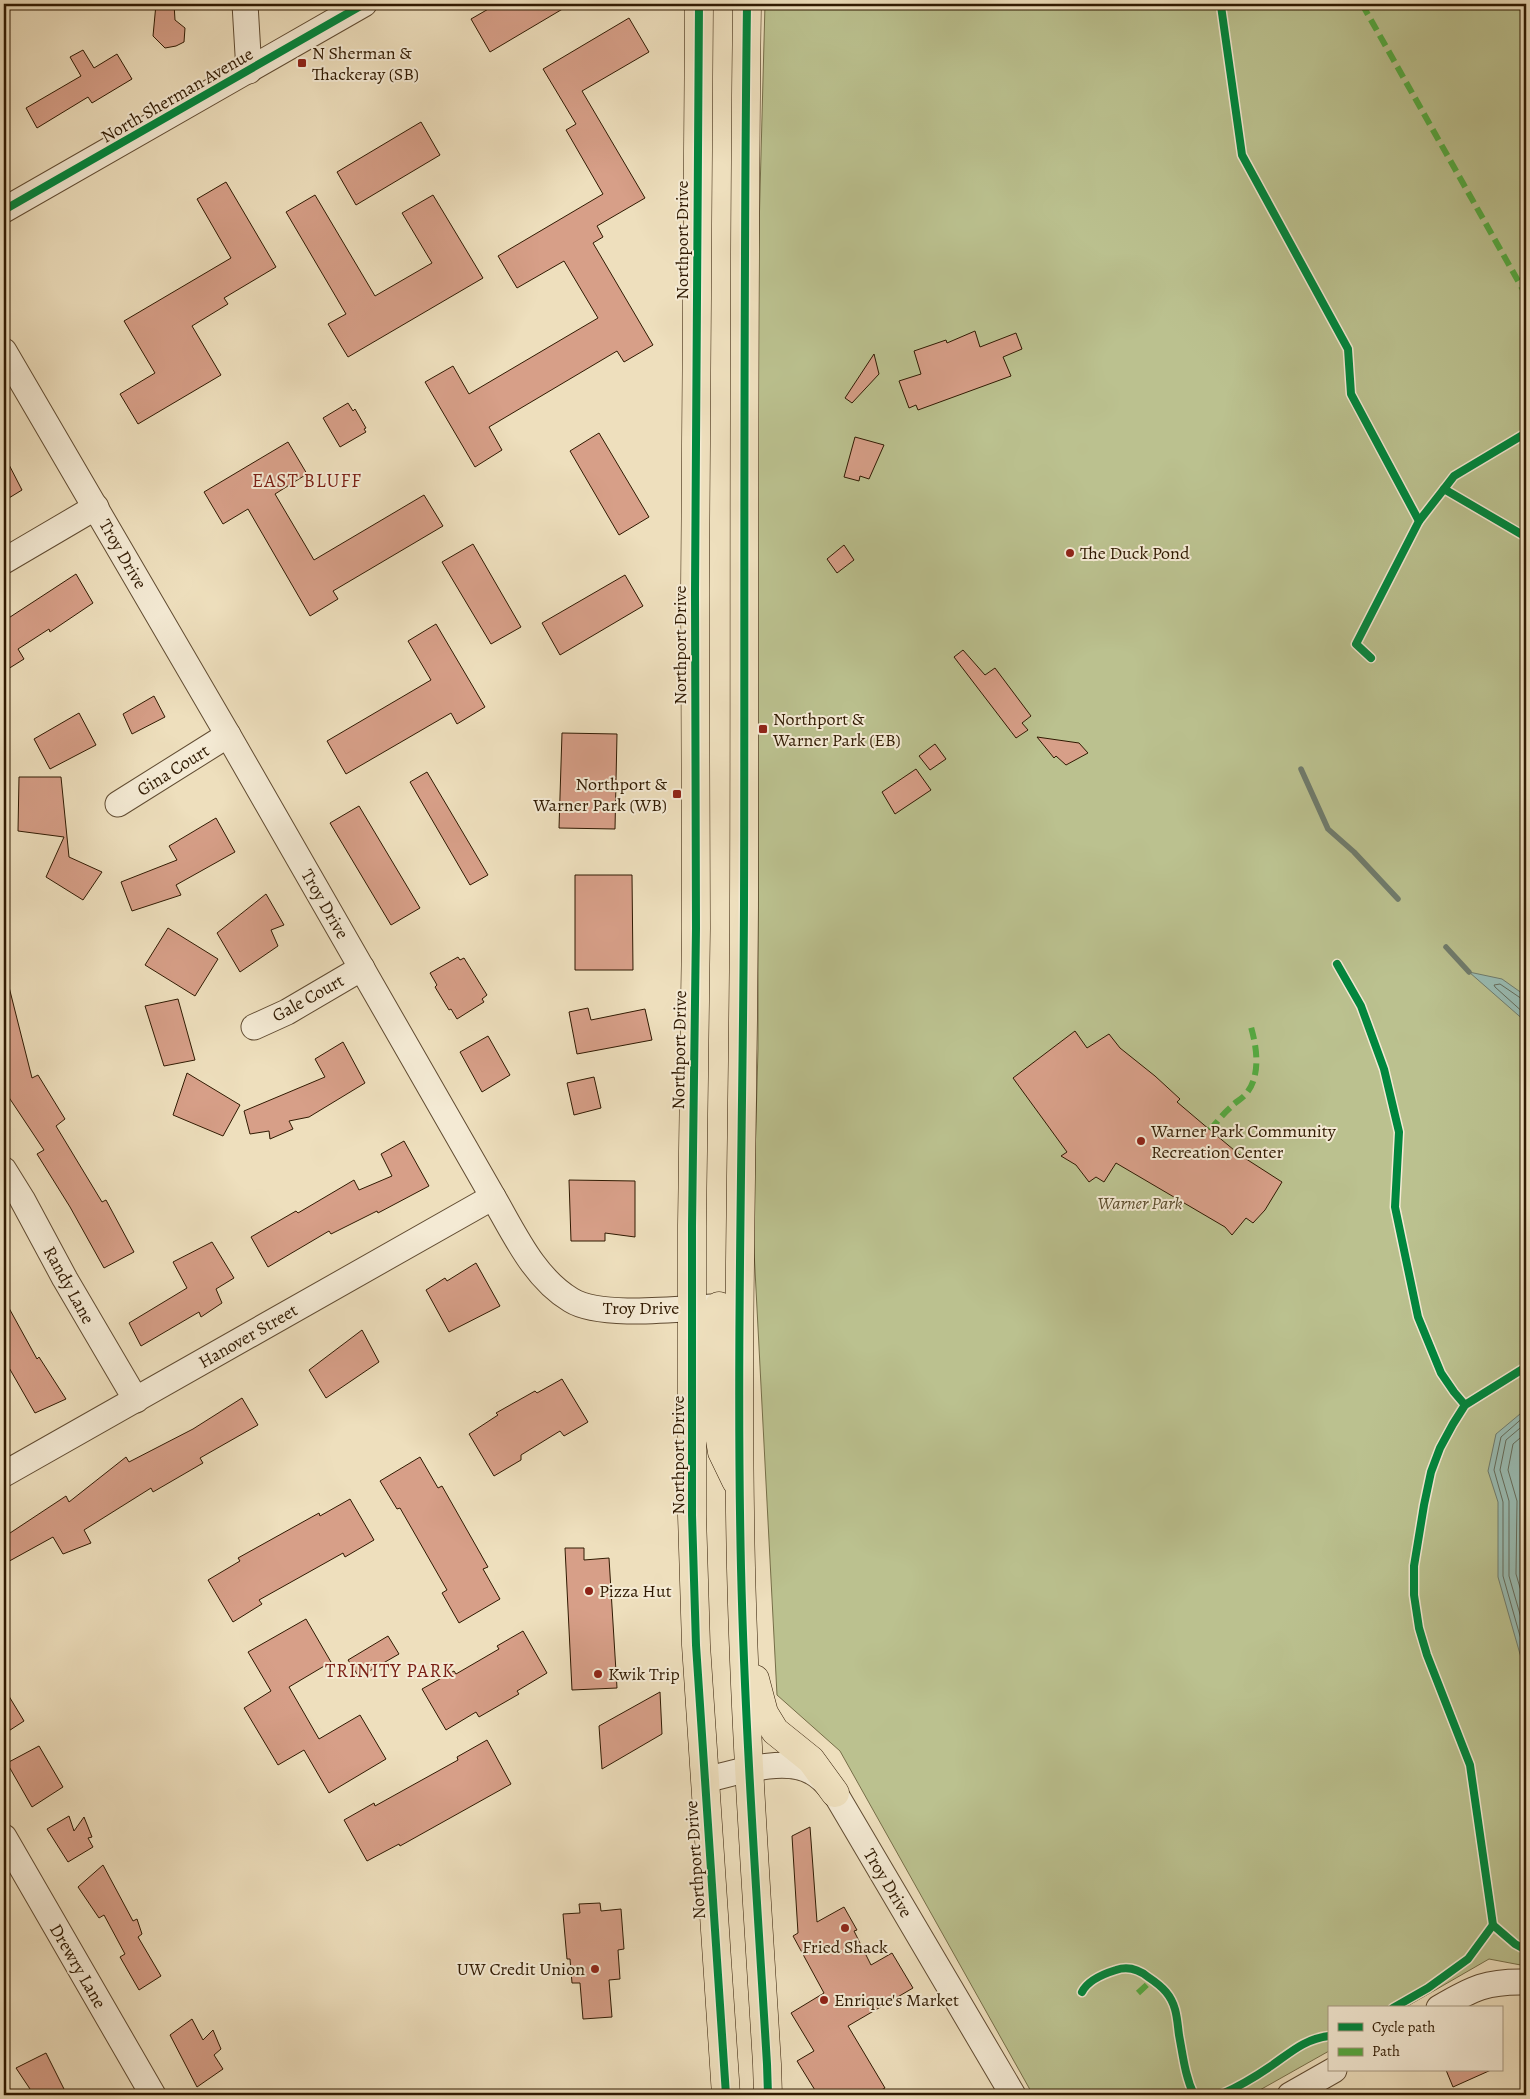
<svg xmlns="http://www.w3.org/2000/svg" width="1530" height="2099" font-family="Alegreya,serif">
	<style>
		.green { fill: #bbc18f; stroke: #766e48 }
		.water { fill: #99bcb3; stroke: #6f7b6c }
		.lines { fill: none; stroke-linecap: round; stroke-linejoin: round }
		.shore { stroke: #646b5a; stroke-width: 1 }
		.stream { stroke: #6f7b6c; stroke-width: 5.5 }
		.building { fill: #d79f88; stroke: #301a02 }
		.minor-casing { stroke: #604b31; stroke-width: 27 }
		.major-casing { stroke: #301a02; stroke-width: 29 }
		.minor { stroke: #f4ead4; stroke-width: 25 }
		.major { stroke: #eedfbd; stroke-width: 28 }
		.quiet { stroke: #54a940; stroke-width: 6; stroke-dasharray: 12 6; stroke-linecap: butt }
		.cycleway-casing { stroke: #f4ead4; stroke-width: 11 }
		.cycleway { stroke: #00873e; stroke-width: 8 }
		.poi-dot { fill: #8f2418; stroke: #f4ead4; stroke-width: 2 }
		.labels { text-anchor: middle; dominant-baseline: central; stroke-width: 4; stroke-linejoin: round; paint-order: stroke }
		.poi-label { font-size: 18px; fill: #301a02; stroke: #f4ead4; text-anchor: start }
		.street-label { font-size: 18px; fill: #301a02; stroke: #f4ead4 }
		.park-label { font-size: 18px; font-style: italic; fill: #5a4c2c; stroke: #f4ead4 }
		.neighbourhood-label { font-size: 19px; letter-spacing: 1px; fill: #7a1f14; stroke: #f4ead4 }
	</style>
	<rect width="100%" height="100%" fill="#eedfbd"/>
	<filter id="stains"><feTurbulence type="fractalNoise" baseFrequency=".004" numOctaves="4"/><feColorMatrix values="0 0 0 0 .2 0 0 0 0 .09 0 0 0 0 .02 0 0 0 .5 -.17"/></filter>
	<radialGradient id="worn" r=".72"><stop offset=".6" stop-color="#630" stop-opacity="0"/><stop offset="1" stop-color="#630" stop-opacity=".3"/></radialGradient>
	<polygon class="green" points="765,4 1526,4 1526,1966 1489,1959 1404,2008 1329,2008 1329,2051 1251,2095 1033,2095 840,1751 777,1695 753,1231 758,1049 758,268"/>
	<g class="water">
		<polygon points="1469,972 1502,979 1526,996 1526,1022"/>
		<polygon points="1526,1409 1526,1675 1498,1577 1498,1502 1488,1471 1496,1434"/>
	</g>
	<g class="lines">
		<g class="shore">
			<polyline points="1526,1000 1522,999 1500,984 1494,985 1495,987 1526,1015"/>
			<polyline points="1526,1415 1501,1437 1494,1470 1503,1502 1503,1576 1526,1657"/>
			<polyline points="1526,1423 1506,1440 1500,1470 1509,1501 1509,1576 1526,1635"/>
			<polyline points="1526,1433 1513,1444 1508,1470 1517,1501 1516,1574 1526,1608"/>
		</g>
		<g class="stream">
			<polyline points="1301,769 1328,829 1354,852 1398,899"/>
			<polyline points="1446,947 1469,972"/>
		</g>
	</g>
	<g class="building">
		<polygon points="156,4 174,4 175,20 185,28 184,42 176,46 165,48 153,36"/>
		<polygon points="497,4 571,4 490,52 471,19"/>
		<polygon points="629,18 649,52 582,91 645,198 597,226 603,237 593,243 653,345 624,362 617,351 489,427 502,450 475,467 425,382 453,366 469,394 598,318 564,261 517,288 498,256 603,194 566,130 576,124 543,69"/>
		<polygon points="83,50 94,68 117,54 132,79 92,103 88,97 37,128 26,108 81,76 70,57"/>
		<polygon points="421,122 440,155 356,205 337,172"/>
		<polygon points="226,182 276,267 224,298 228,304 192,326 221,375 138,424 120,394 155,373 124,321 231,258 197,199"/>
		<polygon points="315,195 375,296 432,263 402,213 433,195 483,278 348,357 328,324 346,314 286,212"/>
		<polygon points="975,331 980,347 1016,333 1022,349 1003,357 1011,376 918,410 916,405 909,408 899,381 921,374 914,351 946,340 947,343"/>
		<polygon points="874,354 879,374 852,403 845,398"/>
		<polygon points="348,403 353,411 355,409 366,428 364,429 366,432 340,447 323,418"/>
		<polygon points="599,433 649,517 619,535 570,451"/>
		<polygon points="855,437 884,445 869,479 860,476 859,481 844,477"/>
		<polygon points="288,442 307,474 275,494 314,560 424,495 443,526 333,591 338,599 310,616 248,509 223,524 204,492"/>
		<polygon points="4,455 22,490 4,501"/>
		<polygon points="473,544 521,627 491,644 442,562"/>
		<polygon points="844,545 854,560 837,573 827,559"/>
		<polygon points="76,574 93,603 50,632 49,629 18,649 24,659 8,669 4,658 4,621"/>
		<polygon points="625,575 643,606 560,655 542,623"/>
		<polygon points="436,624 485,707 457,724 451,713 346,774 327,741 431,680 408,641"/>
		<polygon points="963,650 985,675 995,668 1031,716 1022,723 1028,730 1016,738 954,657"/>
		<polygon points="154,696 165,717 132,734 123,714"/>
		<polygon points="79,713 96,745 50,769 34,739"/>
		<polygon points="562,733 617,734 615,829 559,828"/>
		<polygon points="1037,737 1079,743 1088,753 1066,765 1056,756 1054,758"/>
		<polygon points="935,744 946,759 930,770 919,756"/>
		<polygon points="916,769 931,790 895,814 882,792"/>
		<polygon points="427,772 488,875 470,885 410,782"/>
		<polygon points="19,777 61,777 69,857 102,872 83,900 46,877 64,837 18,831"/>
		<polygon points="359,806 420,908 391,925 330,823"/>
		<polygon points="216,818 235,852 176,885 181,895 132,911 121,882 177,860 169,846"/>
		<polygon points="575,875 632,875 633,970 575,970"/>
		<polygon points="266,894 284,925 271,930 278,946 240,972 217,933"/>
		<polygon points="168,928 218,959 195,996 145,965"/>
		<polygon points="458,957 460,960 464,958 487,995 482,999 484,1002 457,1019 451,1009 449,1010 435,987 437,985 430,973"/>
		<polygon points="9,987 32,1078 38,1075 65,1119 56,1126 102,1202 106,1200 134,1252 104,1268 70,1207 37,1154 44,1150 4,1090 4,988"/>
		<polygon points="178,999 195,1060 164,1066 145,1006"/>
		<polygon points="588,1008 591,1020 645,1009 652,1040 577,1054 569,1012"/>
		<polygon points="1075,1031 1087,1048 1109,1034 1120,1048 1155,1076 1180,1099 1177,1102 1210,1130 1240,1155 1282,1182 1265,1210 1253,1223 1246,1218 1232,1235 1225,1227 1116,1163 1104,1182 1096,1177 1089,1182 1076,1165 1061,1156 1067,1152 1013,1078"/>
		<polygon points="488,1036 510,1075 482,1092 460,1052"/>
		<polygon points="343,1042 365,1083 309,1117 289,1121 293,1129 270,1139 269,1131 250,1134 244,1111 325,1077 315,1059"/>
		<polygon points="187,1073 240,1105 223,1136 173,1115"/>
		<polygon points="594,1077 601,1108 574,1115 567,1083"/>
		<polygon points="404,1141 429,1186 378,1213 377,1211 331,1234 329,1231 268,1267 251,1237 296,1211 298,1213 354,1180 359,1190 392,1176 381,1154"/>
		<polygon points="569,1180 635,1181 635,1237 605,1233 605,1241 571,1241"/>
		<polygon points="212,1242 234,1278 216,1289 222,1303 201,1317 199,1312 141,1346 129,1323 187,1288 173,1262"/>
		<polygon points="476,1263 500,1306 449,1332 426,1290 445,1278 447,1281"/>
		<polygon points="4,1299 37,1359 39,1357 66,1399 35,1413 4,1359"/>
		<polygon points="362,1330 379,1362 326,1398 309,1370"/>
		<polygon points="562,1379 588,1422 564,1436 560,1431 521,1455 521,1460 494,1476 469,1434 498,1415 496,1413 535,1391 537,1393"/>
		<polygon points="242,1398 258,1425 200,1458 203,1463 153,1492 151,1488 84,1530 91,1543 63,1554 53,1537 4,1564 4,1537 66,1496 69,1502 126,1457 129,1462 193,1429"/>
		<polygon points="420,1457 438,1488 442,1486 488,1567 483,1569 500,1599 459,1623 442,1593 447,1590 400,1508 397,1509 380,1481"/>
		<polygon points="350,1499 374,1540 345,1557 343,1553 259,1600 262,1604 233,1622 208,1580 240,1561 238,1558 319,1513 320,1516"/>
		<polygon points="565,1548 584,1548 584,1560 609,1558 617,1688 572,1690"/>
		<polygon points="306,1619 331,1662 289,1687 319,1739 360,1715 386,1759 329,1793 304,1750 278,1765 244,1708 271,1691 248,1652"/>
		<polygon points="523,1631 547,1673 517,1691 519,1694 479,1717 476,1712 446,1730 422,1689 454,1671 456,1674 499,1649 497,1646"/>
		<polygon points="388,1636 399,1654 359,1677 348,1660"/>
		<polygon points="4,1688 24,1721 4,1734"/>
		<polygon points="660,1692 662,1734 602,1769 599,1726"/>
		<polygon points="487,1740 511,1784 400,1846 399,1844 367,1861 344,1820 374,1803 375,1806 458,1760 457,1757"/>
		<polygon points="39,1746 63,1787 32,1807 7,1763"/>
		<polygon points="69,1816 74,1831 84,1817 92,1837 88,1838 93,1847 68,1862 47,1829"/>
		<polygon points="810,1827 817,1922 844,1907 857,1930 854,1931 871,1965 892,1953 913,1988 848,2026 885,2088 872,2095 818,2095 797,2061 814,2051 791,2013 824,1993 793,1936 798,1933 792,1836"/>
		<polygon points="103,1865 133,1921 137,1919 142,1934 138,1937 161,1976 139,1990 120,1957 125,1954 104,1915 99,1918 78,1887"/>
		<polygon points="600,1903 601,1911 621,1909 624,1949 618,1950 620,1979 609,1980 612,2017 583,2019 580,1983 572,1983 570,1959 567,1959 563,1914 580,1913 579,1904"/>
		<polygon points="192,2019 203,2040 213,2030 221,2049 214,2055 223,2069 197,2087 170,2035"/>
		<polygon points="46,2053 67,2095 34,2095 16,2068"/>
		<polygon points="1446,2070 1491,2070 1453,2087"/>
	</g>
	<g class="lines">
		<defs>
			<g id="minor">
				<polyline points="245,4 249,71"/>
				<polyline points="4,210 364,4"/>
				<path d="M4,351L228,735L493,1197C514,1233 534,1278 571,1300C600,1318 676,1309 711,1307"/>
				<polyline points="4,561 96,507"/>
				<polyline points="118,804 228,735"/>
				<polyline points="254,1027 287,1012 362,968"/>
				<polyline points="4,1170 22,1199 65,1279 136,1400"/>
				<polyline points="4,1474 493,1197"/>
				<path d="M705,1780C735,1773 784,1756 812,1772C822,1777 828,1785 835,1793L1013,2095"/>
				<polyline points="4,1837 153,2095"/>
				<path d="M1439,2008C1473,1988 1487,1981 1526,1982"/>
				<polyline points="1290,2095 1334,2070"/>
			</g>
			<g id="major">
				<polyline points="699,4 695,592 696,928 692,1226 692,1515 696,1645 726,2095"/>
				<path d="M747,4C743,304 745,604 744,905C743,1126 736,1347 741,1568C745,1733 757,1899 767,2064L768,2095"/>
				<polyline points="719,1306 719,1434 722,1452 736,1481"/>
				<polyline points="755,1679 764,1713 775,1731 811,1760 835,1793"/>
			</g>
		</defs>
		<use href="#minor" class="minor-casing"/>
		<use href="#major" class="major-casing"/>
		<use href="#minor" class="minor"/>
		<use href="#major" class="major"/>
		<g class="quiet">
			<polyline points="1362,4 1526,295"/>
			<path d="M1210,1130C1217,1122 1223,1114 1231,1107C1235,1102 1242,1099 1246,1094C1261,1076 1257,1048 1251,1027"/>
			<polyline points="1138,1993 1152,1980"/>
		</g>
		<defs>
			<g id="cycleway">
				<polyline points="699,4 695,592 696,928 692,1226 692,1515 696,1645 726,2095"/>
				<path d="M747,4C743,304 745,604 744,905C743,1126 736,1347 741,1568C745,1733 757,1899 767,2064L768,2095"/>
				<polyline points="1221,6 1242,155 1348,349 1351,394 1419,521 1356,644 1371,658"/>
				<polyline points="4,210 364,4"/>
				<polyline points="1444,489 1454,476 1526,433"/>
				<polyline points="1419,521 1444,489 1526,537"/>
				<polyline points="1337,964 1361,1006 1384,1069 1399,1132 1395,1207 1418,1317 1441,1373 1454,1392 1465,1405"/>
				<polyline points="1526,1367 1465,1405 1453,1424 1440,1448 1431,1472 1424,1505 1414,1566 1414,1595 1419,1628 1427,1655 1470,1765 1493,1925 1515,1944 1526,1950"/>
				<path d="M1082,1992C1088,1980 1103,1974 1116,1970C1128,1966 1138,1969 1148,1977C1154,1981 1161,1986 1166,1992C1177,2005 1177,2020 1179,2035C1183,2056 1185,2076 1194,2095"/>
				<polyline points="1393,2008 1428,1988 1468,1959 1493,1925"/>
				<path d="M1220,2095C1238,2087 1255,2077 1271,2066C1290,2053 1304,2039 1329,2036"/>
			</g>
		</defs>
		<use href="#cycleway" class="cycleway-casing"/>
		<use href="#cycleway" class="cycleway"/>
	</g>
	<g class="poi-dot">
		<rect x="297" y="58" width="10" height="10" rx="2.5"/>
		<circle cx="1070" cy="553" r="5"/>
		<rect x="758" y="724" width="10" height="10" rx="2.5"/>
		<rect x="672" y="789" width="10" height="10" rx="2.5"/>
		<circle cx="1141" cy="1141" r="5"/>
		<circle cx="589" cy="1591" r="5"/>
		<circle cx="598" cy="1674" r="5"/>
		<circle cx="845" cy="1928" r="5"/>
		<circle cx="595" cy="1969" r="5"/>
		<circle cx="824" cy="2000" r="5"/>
	</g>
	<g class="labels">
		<g class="poi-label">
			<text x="312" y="53">N Sherman &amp;<tspan x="312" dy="21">Thackeray (SB)</tspan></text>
			<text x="1080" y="553">The Duck Pond</text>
			<text x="773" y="719">Northport &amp;<tspan x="773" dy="21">Warner Park (EB)</tspan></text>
			<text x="667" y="784" text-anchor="end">Northport &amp;<tspan x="667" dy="21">Warner Park (WB)</tspan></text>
			<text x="1151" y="1131">Warner Park Community<tspan x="1151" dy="21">Recreation Center</tspan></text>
			<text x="599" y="1591">Pizza Hut</text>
			<text x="608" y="1674">Kwik Trip</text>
			<text x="845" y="1947" text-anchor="middle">Fried Shack</text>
			<text x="585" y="1969" text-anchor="end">UW Credit Union</text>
			<text x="834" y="2000">Enrique's Market</text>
		</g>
		<g class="street-label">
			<text transform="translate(177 95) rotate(-30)">North Sherman Avenue</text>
			<text transform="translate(682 240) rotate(-90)">Northport Drive</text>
			<text transform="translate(123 554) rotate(60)">Troy Drive</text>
			<text transform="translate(680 645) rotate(-90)">Northport Drive</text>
			<text transform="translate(173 770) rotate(-32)">Gina Court</text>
			<text transform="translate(325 904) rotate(60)">Troy Drive</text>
			<text transform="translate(308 998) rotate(-29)">Gale Court</text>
			<text transform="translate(679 1050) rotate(-89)">Northport Drive</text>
			<text transform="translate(69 1285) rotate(61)">Randy Lane</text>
			<text x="641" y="1308">Troy Drive</text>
			<text transform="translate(248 1336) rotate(-30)">Hanover Street</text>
			<text transform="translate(678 1455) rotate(-90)">Northport Drive</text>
			<text transform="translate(695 1860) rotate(-94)">Northport Drive</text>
			<text transform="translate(888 1883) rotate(59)">Troy Drive</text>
			<text transform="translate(78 1966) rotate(60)">Drewry Lane</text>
		</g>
		<g class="park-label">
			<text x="1140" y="1203">Warner Park</text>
		</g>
		<g class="neighbourhood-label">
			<text x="307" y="481">EAST BLUFF</text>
			<text x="390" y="1671">TRINITY PARK</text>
		</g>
	</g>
	<rect width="1530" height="2099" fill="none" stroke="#eedfbd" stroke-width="20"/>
	<rect x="5" y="5" width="1520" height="2089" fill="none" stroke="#301a02" stroke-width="2.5"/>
	<rect x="10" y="10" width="1510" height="2079" fill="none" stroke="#301a02"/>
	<rect x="1328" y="2006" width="175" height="65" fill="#f4ead4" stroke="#a69780"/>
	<rect x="1338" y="2023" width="25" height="8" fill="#00873e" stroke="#a69780"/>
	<text x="1372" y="2032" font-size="15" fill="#301a02">Cycle path</text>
	<rect x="1338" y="2048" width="25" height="8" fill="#54a940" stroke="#a69780"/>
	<text x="1372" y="2056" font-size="15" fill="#301a02">Path</text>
	<rect width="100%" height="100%" filter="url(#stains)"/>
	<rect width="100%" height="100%" fill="url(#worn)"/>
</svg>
